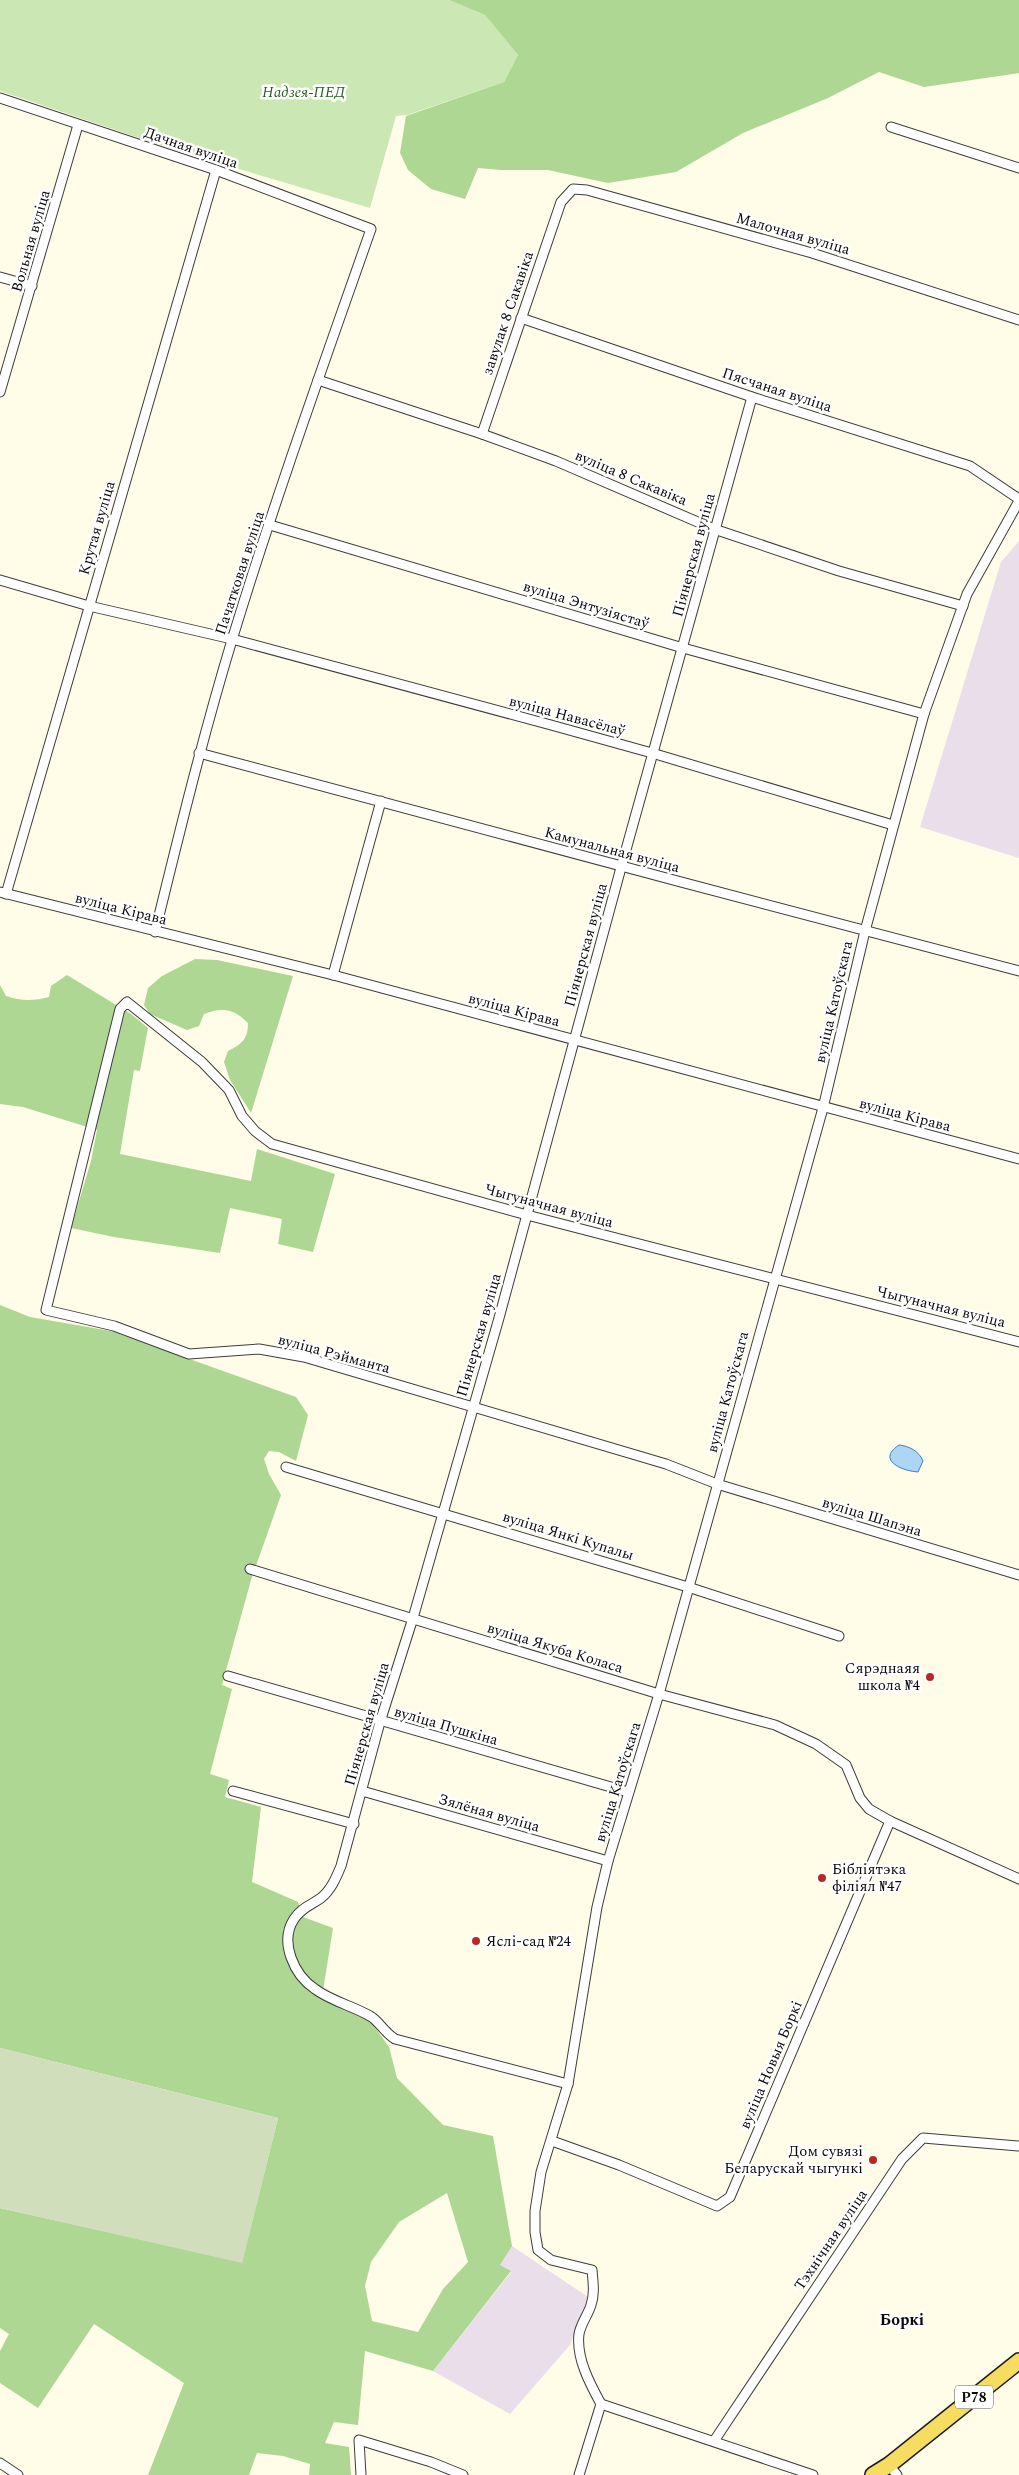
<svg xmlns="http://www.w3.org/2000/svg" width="1019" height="2475" font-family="Spectral,serif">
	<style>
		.industrial { fill: #e9dee9 }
		.green { fill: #cbe7b3 }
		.forest { fill: #add793; fill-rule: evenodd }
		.cemetery { fill: #d0debb }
		.water { fill: #aed5f5; stroke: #3685ca }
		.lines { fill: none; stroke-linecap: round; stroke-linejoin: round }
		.minor-casing { stroke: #3d3d3d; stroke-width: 11 }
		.primary-casing { stroke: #1b1b1b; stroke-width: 18 }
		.minor { stroke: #fff; stroke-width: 9 }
		.primary { stroke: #f6dc60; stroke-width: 15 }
		.poi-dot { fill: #b62926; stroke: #fff; stroke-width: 2 }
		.labels { text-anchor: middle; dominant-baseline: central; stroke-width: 5; stroke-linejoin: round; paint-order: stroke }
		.shield { fill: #fff; stroke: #545454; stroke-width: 1 }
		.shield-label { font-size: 14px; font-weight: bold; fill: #0a0a0a }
		.park-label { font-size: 15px; font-style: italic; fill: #265f1d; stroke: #fff }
		.street-label { font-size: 15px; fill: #0a0a0a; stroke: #fff }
		.poi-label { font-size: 15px; fill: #0a0a0a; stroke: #fff; text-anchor: end }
		.neighbourhood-label { font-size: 16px; font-weight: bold; fill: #0a0a0a; stroke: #fff }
	</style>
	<rect width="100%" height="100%" fill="#fffce8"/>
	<g class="industrial">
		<polygon points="1019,541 1019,858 920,827 1001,562"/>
		<polygon points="512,2246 588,2297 570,2345 510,2414 433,2371 511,2272 499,2265"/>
	</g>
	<polygon class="green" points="0,0 449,0 485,15 518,55 504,82 407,115 396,116 370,208 175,150 0,91"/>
	<g class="forest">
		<polygon points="449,0 1019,0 1019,73 924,87 879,72 828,98 743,133 676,172 608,183 548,170 501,170 478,168 465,199 431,189 408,170 400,153 406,116 504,82 518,55 485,15"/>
		<path d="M195,959L217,960L293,976L251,1113L230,1080L224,1062L228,1051C242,1044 248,1039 248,1023C234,1009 223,1007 204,1014L199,1026L187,1030L150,1014L144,1005L148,988L162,976Z"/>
		<path d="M67,975L131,1014L148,1028L140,1071L134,1070L120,1154L251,1181L257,1149L335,1174L313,1252L278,1244L282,1219L230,1208L220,1253L114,1237L71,1228L91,1161L97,1130L23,1107L0,1104V985L6,996C20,1001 34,1001 49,997L51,986Z"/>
		<path d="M0,1305L30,1317L111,1331L296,1397L308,1415L296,1461L279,1452L269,1451L264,1459L269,1474L281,1495L251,1580L222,1685L232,1689L210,1774L229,1780L225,1797L261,1807L252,1882L298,1902L303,1917L333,1928L322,1997L369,2019L389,2047L397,2078L443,2125L493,2136L512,2246L500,2265L511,2271L433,2371L365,2351L358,2425L334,2422L325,2443L349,2447L351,2475H309L310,2464L283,2456L257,2453L249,2475H148L184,2383L94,2324L38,2408L0,2383V2351L9,2334L0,2328V2208L242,2262L278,2118L0,2048ZM447,2193L468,2262L443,2289L418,2332L372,2321L365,2286L371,2262L399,2222Z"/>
	</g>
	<polygon class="cemetery" points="0,2048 278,2118 242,2263 0,2208"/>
	<path class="water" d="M899,1445C909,1446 919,1451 923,1461L918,1472C902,1471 876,1460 899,1445Z"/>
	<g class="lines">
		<defs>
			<g id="minor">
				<path d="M0,98L216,170L371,229C323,366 274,502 232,640C203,736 179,834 155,932"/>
				<polyline points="891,127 1019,168"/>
				<polyline points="0,277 32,286"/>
				<polyline points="521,318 752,397 970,466 1019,499"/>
				<polyline points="318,380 482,434 556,461 714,529 839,571 963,606"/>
				<polyline points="0,392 78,125"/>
				<polyline points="482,434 561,202 573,189 587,190 812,253 1019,320"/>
				<polyline points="270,525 683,648 924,714"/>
				<polyline points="0,580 89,606 232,639 551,725 652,753 893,825"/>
				<path d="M199,753C473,826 745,900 1019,971"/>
				<polyline points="0,892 333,975 1019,1159"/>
				<polyline points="6,894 216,170"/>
				<polyline points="333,975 381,801"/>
				<polyline points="1019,1342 527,1215 272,1144 255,1131 242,1116 229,1090 202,1062 127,1002 120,1009 46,1310 114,1326 189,1354 259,1349 304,1357 666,1464 717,1484 1019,1575"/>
				<polyline points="286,1467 688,1587 839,1636"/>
				<polyline points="250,1569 659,1694 775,1725 816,1744 846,1765 860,1798 869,1809 890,1821 1019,1879"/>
				<polyline points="228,1676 628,1792"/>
				<polyline points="233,1791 354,1824"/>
				<polyline points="362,1791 608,1861"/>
				<path d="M568,2084L395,2039C384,2032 378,2020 370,2016C353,2006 331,2001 315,1989C294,1975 279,1942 294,1919C301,1908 311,1905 321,1898C331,1890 336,1878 341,1866L380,1722L413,1618L499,1318L622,864L752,397"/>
				<polyline points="552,2141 619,2165 717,2206 730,2197 890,1821"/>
				<polyline points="714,2441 902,2159 923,2138 1019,2146"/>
				<polyline points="0,2463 18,2475"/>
				<polyline points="889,2465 897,2475"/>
				<polyline points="361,2475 359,2440 431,2462 463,2475"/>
				<polyline points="579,2475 601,2404"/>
				<path d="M813,2475L601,2404C590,2384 576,2358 579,2334C581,2323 588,2315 591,2305C595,2293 593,2282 592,2270L551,2260L538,2250L535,2232V2211L541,2172L568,2084L597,1907L608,1861L659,1694L823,1108L865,931L924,714L967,594L1019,501"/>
			</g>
			<polyline id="primary" points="873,2475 889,2465 1019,2361"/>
		</defs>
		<use href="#minor" class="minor-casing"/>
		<use href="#primary" class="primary-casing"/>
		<use href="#minor" class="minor"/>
		<use href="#primary" class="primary"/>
	</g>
	<g class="poi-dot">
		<circle cx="930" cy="1677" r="5"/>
		<circle cx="822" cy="1878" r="5"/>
		<circle cx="476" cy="1941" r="5"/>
		<circle cx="873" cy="2160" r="5"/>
	</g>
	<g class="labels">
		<rect class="shield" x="955" y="2385.5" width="38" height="23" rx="4"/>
		<g class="shield-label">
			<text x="974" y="2397">Р78</text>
		</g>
		<g class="park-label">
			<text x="304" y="92">Надзея-ПЕД</text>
		</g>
		<g class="street-label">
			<text transform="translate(191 148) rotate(19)">Дачная вуліца</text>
			<text transform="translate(793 234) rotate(16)">Малочная вуліца</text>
			<text transform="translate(31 241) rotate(-74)">Вольная вуліца</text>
			<text transform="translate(508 313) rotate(-71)">завулак 8 Сакавіка</text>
			<text transform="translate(777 390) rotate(18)">Пясчаная вуліца</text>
			<text transform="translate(631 478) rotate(23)">вуліца 8 Сакавіка</text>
			<text transform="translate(97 528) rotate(-74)">Крутая вуліца</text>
			<text transform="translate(694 555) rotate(-75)">Піянерская вуліца</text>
			<text transform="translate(240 573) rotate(-72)">Пачатковая вуліца</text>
			<text transform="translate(586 605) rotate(17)">вуліца Энтузіястаў</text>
			<text transform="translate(567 716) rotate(15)">вуліца Навасёлаў</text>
			<text transform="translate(612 850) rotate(15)">Камунальная вуліца</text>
			<text transform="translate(121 909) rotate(14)">вуліца Кірава</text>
			<text transform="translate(586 945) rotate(-75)">Піянерская вуліца</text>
			<text transform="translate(834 1002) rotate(-77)">вуліца Катоўскага</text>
			<text transform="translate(514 1010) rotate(15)">вуліца Кірава</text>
			<text transform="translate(905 1115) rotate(15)">вуліца Кірава</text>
			<text transform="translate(549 1206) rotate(15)">Чыгуначная вуліца</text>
			<text transform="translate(941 1307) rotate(14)">Чыгуначная вуліца</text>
			<text transform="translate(479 1335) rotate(-74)">Піянерская вуліца</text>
			<text transform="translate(334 1354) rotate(15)">вуліца Рэйманта</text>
			<text transform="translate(728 1392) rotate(-75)">вуліца Катоўскага</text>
			<text transform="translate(872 1517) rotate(17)">вуліца Шапэна</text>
			<text transform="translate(568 1536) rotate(17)">вуліца Янкі Купалы</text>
			<text transform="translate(555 1648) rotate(17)">вуліца Якуба Коласа</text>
			<text transform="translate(367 1724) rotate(-74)">Піянерская вуліца</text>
			<text transform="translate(446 1726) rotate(16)">вуліца Пушкіна</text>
			<text transform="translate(618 1782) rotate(-73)">вуліца Катоўскага</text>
			<text transform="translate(489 1813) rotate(16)">Зялёная вуліца</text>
			<text transform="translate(771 2065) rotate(-67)">вуліца Новыя Боркі</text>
			<text transform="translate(831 2240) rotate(-56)">Тэхнічная вуліца</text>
		</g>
		<g class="poi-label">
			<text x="920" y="1668">Сярэднаяя<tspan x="920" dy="17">школа №4</tspan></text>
			<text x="832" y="1869" text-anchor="start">Бібліятэка<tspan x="832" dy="17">філіял №47</tspan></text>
			<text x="486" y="1941" text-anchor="start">Яслі-сад №24</text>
			<text x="863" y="2151">Дом сувязі<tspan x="863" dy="17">Беларускай чыгункі</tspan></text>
		</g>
		<g class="neighbourhood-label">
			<text x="902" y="2320">Боркі</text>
		</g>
	</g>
</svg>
